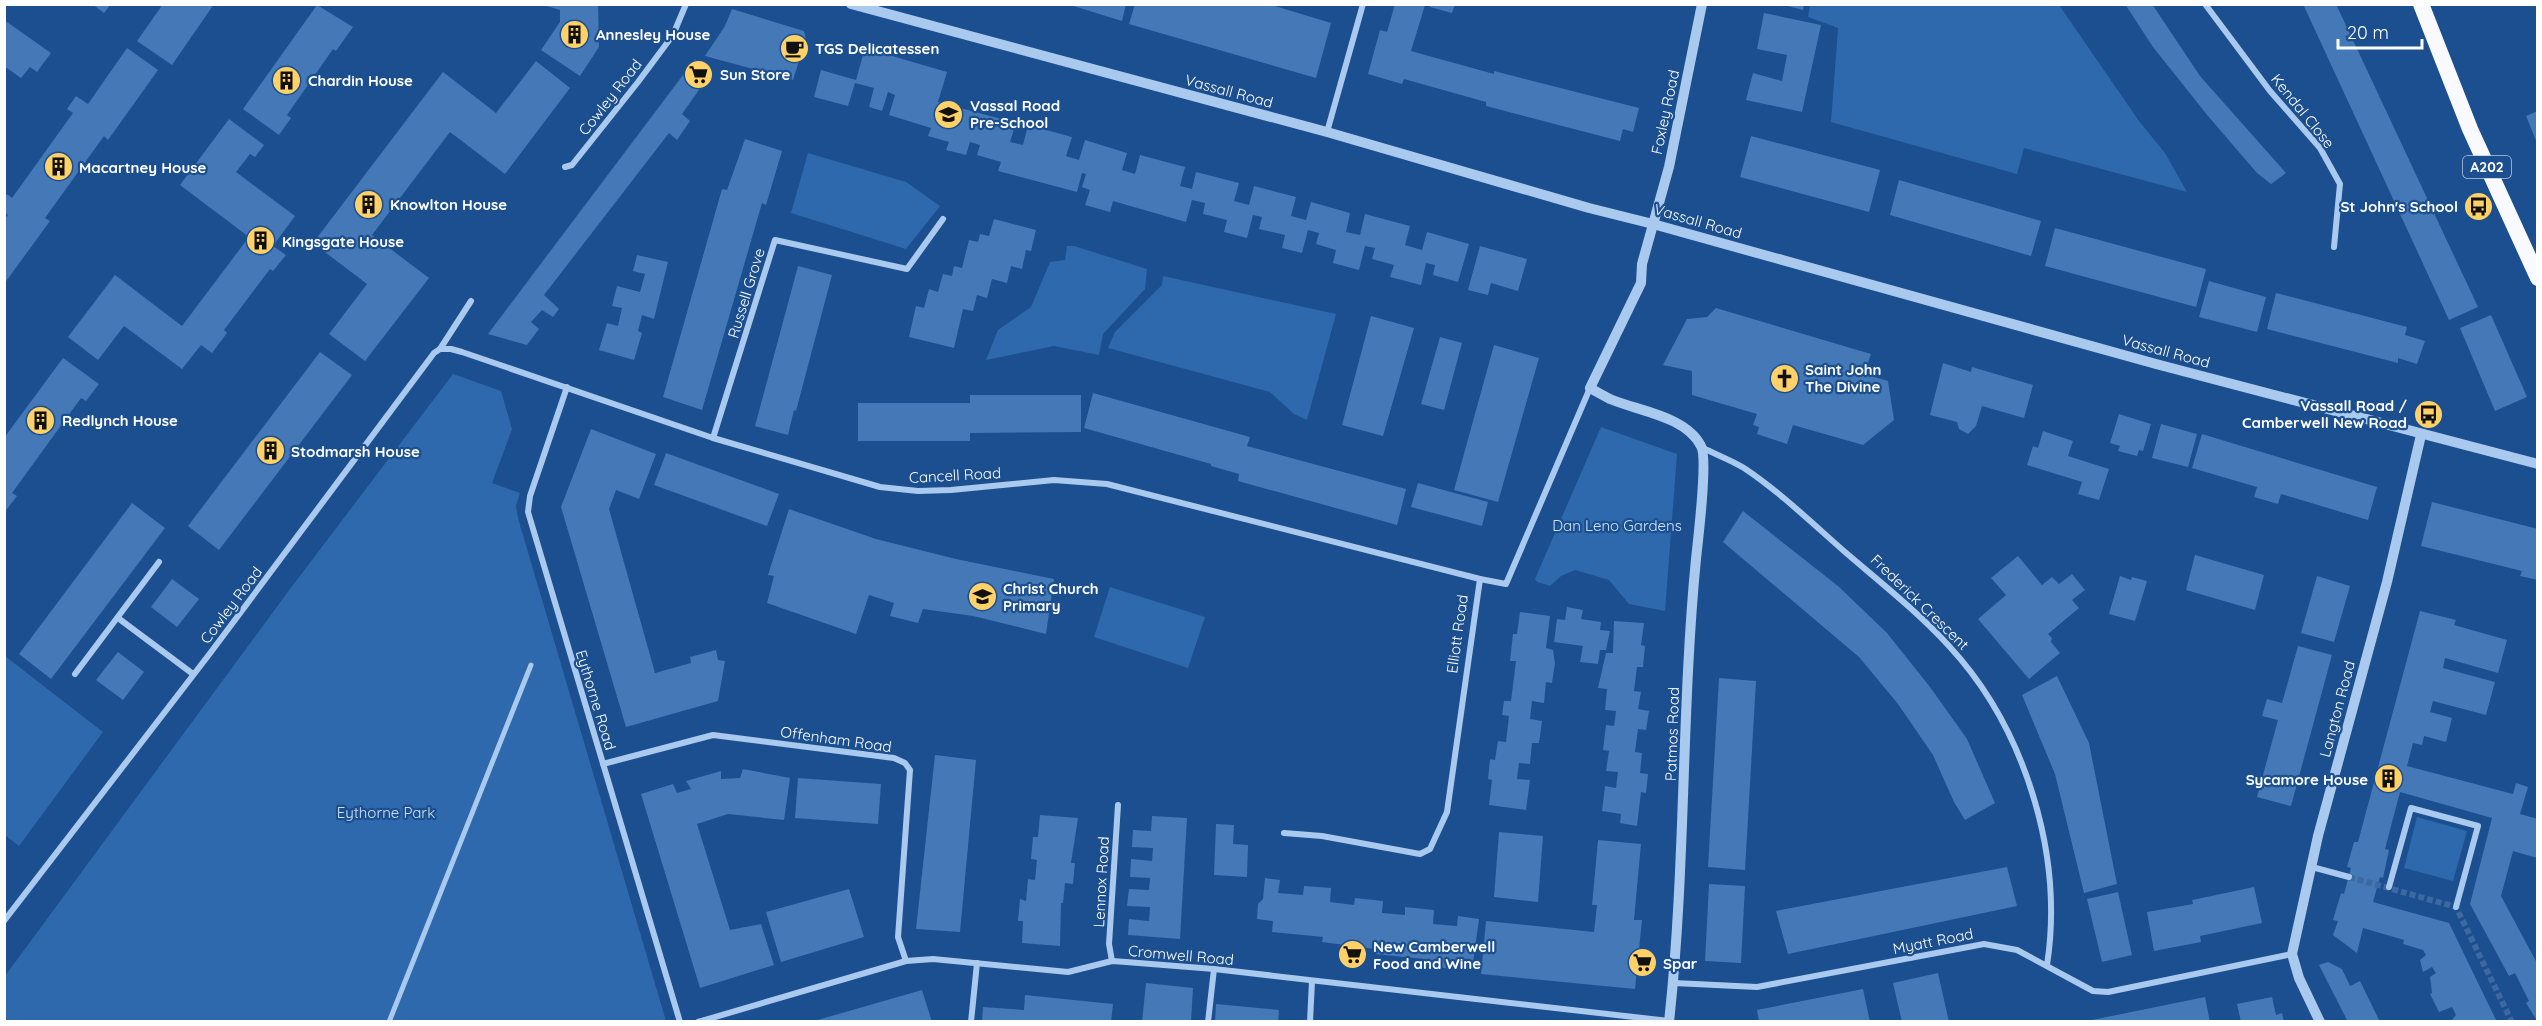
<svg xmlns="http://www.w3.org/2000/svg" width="2542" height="1026" font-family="Quicksand,sans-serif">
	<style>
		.green { fill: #2e69ad }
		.building { fill: #4478b7 }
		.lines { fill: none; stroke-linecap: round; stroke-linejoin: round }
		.minor-tunnel { stroke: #3d69a0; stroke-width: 6; stroke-dasharray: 6 3; stroke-linecap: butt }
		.pedestrian { stroke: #a9c9ee; stroke-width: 5 }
		.minor { stroke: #a9c9ee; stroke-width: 6 }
		.tertiary { stroke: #a9c9ee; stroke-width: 10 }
		.trunk { stroke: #f8faff; stroke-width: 16 }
		.labels { text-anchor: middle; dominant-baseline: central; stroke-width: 4.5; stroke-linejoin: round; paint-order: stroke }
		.shield { fill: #1b4f8f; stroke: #bbcadd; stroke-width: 1.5 }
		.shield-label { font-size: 14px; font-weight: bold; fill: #fff }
		.poi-label { font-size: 15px; font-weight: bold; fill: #fff; stroke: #1b4f8f; text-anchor: start }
		.street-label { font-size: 15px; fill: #fff; stroke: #1b4f8f }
		.park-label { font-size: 15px; fill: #cfe3fa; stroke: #1b4f8f }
	</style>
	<rect width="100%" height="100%" fill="#1b4f8f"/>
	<g class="green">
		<polygon points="1810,5 2059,5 2139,121 2165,153 2187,192 2024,148 2017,174 1831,122 1838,28 1808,17"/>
		<polygon points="808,153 906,182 940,206 906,249 791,213"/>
		<polygon points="1067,246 1074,246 1147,269 1145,289 1103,334 1099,355 1054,346 986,360 998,330 1031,307 1050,262 1065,260"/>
		<polygon points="1163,276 1336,314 1307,420 1294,414 1270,392 1108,348 1115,332 1162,285"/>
		<polygon points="453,374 501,391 512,429 492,483 520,493 516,506 518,518 666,1021 5,1022 5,976 290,589"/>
		<polygon points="1601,427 1677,454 1665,611 1629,604 1609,580 1575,570 1561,576 1550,586 1537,582 1535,579"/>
		<polygon points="1110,587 1205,617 1188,668 1094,637"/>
		<polygon points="5,656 103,732 19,846 5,835"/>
		<polygon points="2417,817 2467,831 2453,881 2404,868"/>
	</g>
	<g class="building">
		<polygon points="92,4 111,4 104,13"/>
		<polygon points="163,4 214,4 172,65 137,41"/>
		<polygon points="540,4 598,4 599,47 580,76 541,50 560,22 560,10"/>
		<polygon points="1067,4 1126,4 1122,21"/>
		<polygon points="1135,4 1268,4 1331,23 1316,78 1129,24"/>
		<polygon points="1395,4 1425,5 1411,51 1494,74 1494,71 1639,108 1633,132 1623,129 1620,141 1486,106 1486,102 1404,79 1402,84 1368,74 1380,30 1387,32"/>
		<polygon points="1430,4 1455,4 1452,13 1430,7"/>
		<polygon points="1780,4 1804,4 1803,10"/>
		<polygon points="2125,4 2152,4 2200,76 2286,173 2271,184 2257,173 2208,116 2153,47"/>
		<polygon points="2303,4 2336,4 2478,307 2449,320"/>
		<polygon points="317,5 353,27 336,51 333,49 287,115 291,118 279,135 243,109"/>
		<polygon points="732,9 804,31 806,39 793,80 705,56 725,26"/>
		<polygon points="1764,13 1821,25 1802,112 1746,100 1753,73 1782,81 1787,55 1757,49"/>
		<polygon points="4,20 51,53 37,72 30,67 21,78 4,66"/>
		<polygon points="127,48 158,70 108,140 104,136 45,218 50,221 4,284 4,220 8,215 4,212 4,198 7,194 12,198 73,113 67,109 76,96 88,104"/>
		<polygon points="865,48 947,72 938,102 1016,123 1010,142 1023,145 1028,125 1072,137 1066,156 1079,160 1085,140 1127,153 1122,170 1135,174 1140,155 1185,167 1180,186 1192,189 1196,172 1239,183 1234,201 1249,205 1254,186 1296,197 1291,216 1306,220 1311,202 1350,213 1346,232 1360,235 1365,214 1410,226 1405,245 1422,250 1427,232 1469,244 1458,282 1433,275 1435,265 1426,263 1421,285 1390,277 1394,265 1372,259 1375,248 1365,246 1359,270 1333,263 1336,250 1316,244 1319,233 1308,230 1302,253 1282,248 1285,235 1259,229 1262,217 1253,215 1247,238 1224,232 1227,220 1203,214 1205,203 1192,200 1186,222 1113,201 1110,212 1085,205 1090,190 1082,187 1086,174 1082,173 1077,192 998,171 1001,162 977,155 980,145 970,142 966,155 946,150 949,142 928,136 931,128 889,115 895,95 888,92 882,111 869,107 874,88 855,83 848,106 814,97 821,70 856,80"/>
		<polygon points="695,59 713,70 682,114 690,121 677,140 669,133 544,295 559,309 553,317 542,310 531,322 539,329 527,345 488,334"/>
		<polygon points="536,61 570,88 505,174 450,132 372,235 429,278 365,361 329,334 367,284 313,243 443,72 496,113"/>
		<polygon points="2538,111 2538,143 2537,143 2526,116"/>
		<polygon points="229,119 264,145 255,157 250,154 236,172 295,216 273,246 286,255 273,271 270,269 224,330 227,333 212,353 201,345 182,369 124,326 98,360 68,337 115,275 182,326 249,237 180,185"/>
		<polygon points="1751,136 1880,170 1869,212 1740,177"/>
		<polygon points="745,139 782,151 766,205 762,203 702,410 663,397 722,189 727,190"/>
		<polygon points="1899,180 2041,221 2031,256 1890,215"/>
		<polygon points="994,219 1036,230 1031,251 1026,250 1022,269 1011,266 1007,283 992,279 987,298 977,295 973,311 963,309 954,348 909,337 916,306 924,308 929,289 938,292 943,274 952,276 954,266 962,268 969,240 978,242 980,234 989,236"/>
		<polygon points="2055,228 2206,269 2196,307 2045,266"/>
		<polygon points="1480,246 1527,259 1518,291 1491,283 1488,295 1468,290"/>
		<polygon points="637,255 668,262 654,319 642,315 638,331 642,333 634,360 599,350 607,323 618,326 622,308 612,306 617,286 640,292 645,274 633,271"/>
		<polygon points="798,266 832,275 796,411 794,410 788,435 755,426"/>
		<polygon points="2209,281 2266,297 2257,332 2199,317"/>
		<polygon points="2276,293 2407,327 2405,335 2425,341 2417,364 2398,358 2398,363 2267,329"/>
		<polygon points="1716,308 1871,354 1864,374 1888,381 1894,420 1863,445 1793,425 1787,444 1757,434 1759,427 1753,425 1757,414 1692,395 1692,371 1663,365 1687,319 1707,317"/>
		<polygon points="2491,315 2527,397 2495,411 2460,328"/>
		<polygon points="1371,316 1414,328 1383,436 1342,425"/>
		<polygon points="1440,337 1462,343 1444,410 1421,404"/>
		<polygon points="1494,345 1539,358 1498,502 1454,490"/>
		<polygon points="320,352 352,375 219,550 188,526"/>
		<polygon points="63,358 99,384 86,401 81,398 12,493 17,496 4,513 4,438"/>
		<polygon points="1943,363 1971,372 1972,367 2033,385 2024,418 1982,406 1976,426 1968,434 1959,429 1957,422 1930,415"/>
		<polygon points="1093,393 1250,437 1247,446 1406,489 1397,525 1238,481 1239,474 1211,466 1211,464 1084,428"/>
		<polygon points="970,395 1081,395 1081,432 970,433 970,441 858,441 858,403 970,403"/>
		<polygon points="2119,414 2151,424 2143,451 2139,450 2137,456 2118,451 2120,446 2110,443"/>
		<polygon points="2161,424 2197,434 2188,467 2152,458"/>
		<polygon points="591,429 656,454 639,499 616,490 609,509 655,673 691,663 690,657 716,650 718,660 725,661 718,701 626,727 561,507"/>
		<polygon points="2043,431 2073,441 2068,456 2109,469 2099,500 2078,494 2082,482 2027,465 2033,446 2038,448"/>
		<polygon points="2202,434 2377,487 2368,520 2281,494 2278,504 2254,497 2257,487 2192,468"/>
		<polygon points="666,453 779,494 767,526 654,485"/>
		<polygon points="1418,483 1488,502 1482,526 1411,507"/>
		<polygon points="2432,502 2538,529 2538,580 2520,576 2522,571 2421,546"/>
		<polygon points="132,503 165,528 51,679 19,654"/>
		<polygon points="789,509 876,539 956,559 1054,579 1046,634 973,616 923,609 918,623 890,616 894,603 869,595 856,634 767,603 774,576 768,575"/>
		<polygon points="1743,511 1838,586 1887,633 1930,687 1967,739 1995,803 1965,820 1954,802 1933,755 1898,704 1859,657 1723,542"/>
		<polygon points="2195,555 2264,575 2255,610 2186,590"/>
		<polygon points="2018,556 2042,585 2052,577 2059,584 2072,574 2085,590 2072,600 2079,608 2048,634 2052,638 2051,642 2060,653 2029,679 1978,619 2006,595 1991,578"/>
		<polygon points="2120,576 2131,580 2132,577 2147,581 2135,621 2109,614"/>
		<polygon points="2317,576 2350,586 2334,642 2301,633"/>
		<polygon points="172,579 199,599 177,627 151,607"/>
		<polygon points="1567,607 1583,610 1581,619 1601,622 1600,630 1610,631 1606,650 1600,650 1598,664 1580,662 1583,646 1554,642 1557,619 1565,620"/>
		<polygon points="2420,611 2456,620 2454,625 2507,640 2498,673 2445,658 2443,668 2495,682 2486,715 2433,701 2430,712 2452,718 2446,742 2424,736 2422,745 2413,743 2407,766 2513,794 2516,783 2528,787 2520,814 2538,819 2537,858 2513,851 2501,896 2538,965 2538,1022 2526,1003 2529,1001 2515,973 2509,976 2470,904 2492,818 2400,792 2385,849 2389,850 2383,878 2380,877 2373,902 2449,923 2497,1022 2450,1022 2456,1015 2452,1007 2439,1012 2430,994 2432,993 2430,977 2436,973 2432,967 2423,972 2420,960 2426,955 2423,950 2403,944 2404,940 2363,928 2357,953 2333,935 2338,921 2333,920 2341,893 2344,894 2351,868 2347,867 2354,842 2358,842"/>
		<polygon points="1520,612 1550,616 1546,648 1553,650 1555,663 1552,683 1546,682 1544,703 1532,701 1530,719 1542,721 1539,743 1532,743 1530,764 1519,763 1517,779 1530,780 1526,810 1489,805 1492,780 1488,779 1490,759 1495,760 1498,741 1506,742 1509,716 1502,715 1504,701 1511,701 1516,661 1510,661 1513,634 1517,634"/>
		<polygon points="1614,621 1644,623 1641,645 1645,646 1643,667 1637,667 1634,691 1641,692 1638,709 1649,711 1646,730 1638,729 1635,752 1642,753 1640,773 1648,774 1646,793 1641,792 1637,826 1620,823 1621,814 1602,811 1605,786 1616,788 1618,772 1606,771 1609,751 1603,750 1606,725 1614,726 1616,711 1605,710 1607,689 1598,688 1606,653 1613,653"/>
		<polygon points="2298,646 2332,655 2291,806 2257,797 2278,720 2262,716 2267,699 2282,703"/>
		<polygon points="118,652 144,672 123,700 96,680"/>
		<polygon points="2057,676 2089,743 2117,884 2084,893 2055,774 2022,695"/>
		<polygon points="1719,678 1756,681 1745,870 1708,867"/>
		<polygon points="935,755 976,760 960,932 916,929"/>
		<polygon points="743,769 790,778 784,820 728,814 697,824 730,930 761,924 774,965 700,988 641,794 673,784 677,793 691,789 686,781 721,771 721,779 740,778"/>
		<polygon points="798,778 881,784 878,824 795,818"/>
		<polygon points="1040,815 1078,818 1071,863 1075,863 1073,884 1065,883 1063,903 1061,903 1060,946 1022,943 1023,921 1018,921 1020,899 1026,901 1028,879 1035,880 1037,860 1031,859 1033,837 1038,837"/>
		<polygon points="1152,816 1187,818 1180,939 1128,935 1129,919 1149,921 1150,907 1127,906 1129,889 1149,890 1150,878 1130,877 1131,859 1152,861 1153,848 1132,847 1133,830 1151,831"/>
		<polygon points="1216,824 1234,825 1233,844 1248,845 1247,877 1214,875"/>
		<polygon points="1499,832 1543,836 1538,902 1494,897"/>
		<polygon points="1598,840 1641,844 1634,920 1642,920 1635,989 1481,974 1486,921 1594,932 1597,905 1592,905"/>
		<polygon points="2007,867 2017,906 1788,954 1776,911"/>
		<polygon points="1265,878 1280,880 1278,893 1303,895 1304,886 1331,888 1330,902 1354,905 1355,898 1383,901 1382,913 1405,915 1405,907 1434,910 1433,924 1457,926 1458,916 1479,919 1473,963 1459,961 1458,970 1424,965 1424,959 1375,954 1375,949 1322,942 1323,937 1272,932 1273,921 1257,919 1258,904 1263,899"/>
		<polygon points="1709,884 1745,886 1741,963 1705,961"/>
		<polygon points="2254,887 2262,923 2200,936 2201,942 2154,951 2147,912 2193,904 2192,900"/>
		<polygon points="849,889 864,937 781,962 766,912"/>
		<polygon points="2118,892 2132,955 2102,962 2087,899"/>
		<polygon points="2328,962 2342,969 2350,986 2360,981 2380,1022 2348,1022 2319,965"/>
		<polygon points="1938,973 1949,1022 1902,1022 1893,983"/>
		<polygon points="1146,983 1193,988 1191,1022 1142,1022"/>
		<polygon points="1863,989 1870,1022 1759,1022 1757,1010"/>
		<polygon points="922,990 932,1022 815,1022 814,1021"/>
		<polygon points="1025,995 1113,1004 1111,1022 982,1022 983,1007 1024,1010"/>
		<polygon points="2205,997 2210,1022 2093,1022 2092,1020"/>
		<polygon points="2272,997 2276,1015 2282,1013 2284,1022 2241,1022 2237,1004"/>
		<polygon points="1216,1004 1279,1010 1278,1022 1215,1022"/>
	</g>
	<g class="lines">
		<polyline class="minor-tunnel" points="2349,877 2456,907 2512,1022"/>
		<polyline class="pedestrian" points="389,1022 531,665"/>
		<g class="minor">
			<polyline points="2205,4 2270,91 2320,148 2340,184 2334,247"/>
			<polyline points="1327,132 1363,4"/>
			<polyline points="565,167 572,165 638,82 673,35 686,4"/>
			<polyline points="440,349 451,349 462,352 713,438 880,487 918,491 951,490 1054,480 1107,484 1480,579"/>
			<polyline points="567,387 530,496 528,512 680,1022"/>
			<polyline points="713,438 775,240 907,269 943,219"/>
			<path d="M1703,448C1717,455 1731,460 1744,468C1780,492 1813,524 1845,552C1880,582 1918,612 1949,646C2025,728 2064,855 2047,965"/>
			<polyline points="118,618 193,674"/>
			<polyline points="75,674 159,562"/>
			<polyline points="603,764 713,735 894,758 905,763 910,770 898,937 906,961"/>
			<polyline points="1284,833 1322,836 1420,854 1430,849 1447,812 1480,579 1506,584 1590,388"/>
			<polyline points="2312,867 2349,877"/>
			<polyline points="2389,887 2411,808 2478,826 2456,907"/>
			<polyline points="4,921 211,652 434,353 440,349 471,301"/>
			<polyline points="1112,961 1109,944 1118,805"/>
			<polyline points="1674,983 1757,987 1984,944 2017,950 2093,991 2108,992 2292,954"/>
			<polyline points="698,1022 906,961 933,959 1068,972 1112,961 1126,962 1214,969 1669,1021"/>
			<polyline points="971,1022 977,963"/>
			<polyline points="1208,1022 1214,969"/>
			<polyline points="1310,1022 1312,981"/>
		</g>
		<g class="tertiary">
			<polyline points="851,4 1327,132 1589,208 1653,224 2156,364 2538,464"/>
			<path d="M1669,1022C1686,868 1681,712 1696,559C1698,540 1708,458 1701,446C1686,416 1638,411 1610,399C1604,396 1597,392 1590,388L1641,283L1642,264L1669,167L1702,4"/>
			<polyline points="2320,1022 2299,978 2292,954 2318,836 2387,582 2421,435"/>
		</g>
		<polyline class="trunk" points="2421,4 2470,129 2538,278"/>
	</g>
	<defs>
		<symbol id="building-disc" viewBox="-11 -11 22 22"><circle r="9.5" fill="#ffd166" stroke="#1b4f8f"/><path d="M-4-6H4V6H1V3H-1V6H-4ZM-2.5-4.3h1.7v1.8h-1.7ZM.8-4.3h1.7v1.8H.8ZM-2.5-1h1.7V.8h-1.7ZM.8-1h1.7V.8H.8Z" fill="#111"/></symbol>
		<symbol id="cafe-disc" viewBox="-11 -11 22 22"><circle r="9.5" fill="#ffd166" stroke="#1b4f8f"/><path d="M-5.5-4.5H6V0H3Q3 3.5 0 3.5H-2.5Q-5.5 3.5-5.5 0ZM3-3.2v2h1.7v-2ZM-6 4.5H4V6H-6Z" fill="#111"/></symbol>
		<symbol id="supermarket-disc" viewBox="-11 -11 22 22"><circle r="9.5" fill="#ffd166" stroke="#1b4f8f"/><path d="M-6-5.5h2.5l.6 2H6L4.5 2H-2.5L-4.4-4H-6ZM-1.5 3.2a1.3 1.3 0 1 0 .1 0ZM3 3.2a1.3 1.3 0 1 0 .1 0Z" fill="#111"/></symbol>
		<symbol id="school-disc" viewBox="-11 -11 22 22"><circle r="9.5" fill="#ffd166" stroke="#1b4f8f"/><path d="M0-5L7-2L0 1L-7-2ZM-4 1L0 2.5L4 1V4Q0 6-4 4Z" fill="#111"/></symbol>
		<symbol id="bus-disc" viewBox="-11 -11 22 22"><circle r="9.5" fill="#ffd166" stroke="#1b4f8f"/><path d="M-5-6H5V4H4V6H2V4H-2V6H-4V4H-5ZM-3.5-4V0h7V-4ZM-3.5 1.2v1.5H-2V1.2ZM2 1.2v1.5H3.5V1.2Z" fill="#111"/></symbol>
		<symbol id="church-disc" viewBox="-11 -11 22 22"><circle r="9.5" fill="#ffd166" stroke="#1b4f8f"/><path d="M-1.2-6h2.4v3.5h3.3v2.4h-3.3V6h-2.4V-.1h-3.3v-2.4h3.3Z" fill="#111"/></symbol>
	</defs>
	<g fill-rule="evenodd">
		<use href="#building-disc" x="558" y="18" width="33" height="33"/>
		<use href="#cafe-disc" x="778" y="32" width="33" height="33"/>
		<use href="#supermarket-disc" x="682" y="58" width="33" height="33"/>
		<use href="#building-disc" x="270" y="64" width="33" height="33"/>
		<use href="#school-disc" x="932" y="98" width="33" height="33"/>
		<use href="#building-disc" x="42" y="150" width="33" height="33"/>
		<use href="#building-disc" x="352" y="188" width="33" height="33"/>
		<use href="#bus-disc" x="2462" y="190" width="33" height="33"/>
		<use href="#building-disc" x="244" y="224" width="33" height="33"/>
		<use href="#church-disc" x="1768" y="362" width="33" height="33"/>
		<use href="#bus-disc" x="2412" y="398" width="33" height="33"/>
		<use href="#building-disc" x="24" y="404" width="33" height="33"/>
		<use href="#building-disc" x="254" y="434" width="33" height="33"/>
		<use href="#school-disc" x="966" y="580" width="33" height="33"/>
		<use href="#building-disc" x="2372" y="762" width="33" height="33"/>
		<use href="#supermarket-disc" x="1336" y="938" width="33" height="33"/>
		<use href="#supermarket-disc" x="1626" y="946" width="33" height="33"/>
	</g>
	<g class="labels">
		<rect class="shield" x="2463" y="156" width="48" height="22" rx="4.5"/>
		<g class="shield-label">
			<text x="2487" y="167">A202</text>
		</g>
		<g class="poi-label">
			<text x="596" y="34">Annesley House</text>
			<text x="815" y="48">TGS Delicatessen</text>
			<text x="720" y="74">Sun Store</text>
			<text x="308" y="80">Chardin House</text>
			<text x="970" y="105">Vassal Road<tspan x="970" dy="17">Pre-School</tspan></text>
			<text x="79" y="167">Macartney House</text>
			<text x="390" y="204">Knowlton House</text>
			<text x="2458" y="206" text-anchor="end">St John's School</text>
			<text x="282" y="241">Kingsgate House</text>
			<text x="1805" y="369">Saint John<tspan x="1805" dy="17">The Divine</tspan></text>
			<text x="2407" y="405" text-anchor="end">Vassall Road /<tspan x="2407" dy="17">Camberwell New Road</tspan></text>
			<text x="62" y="420">Redlynch House</text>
			<text x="291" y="451">Stodmarsh House</text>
			<text x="1003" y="588">Christ Church<tspan x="1003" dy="17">Primary</tspan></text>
			<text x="2368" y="779" text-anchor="end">Sycamore House</text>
			<text x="1373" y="946">New Camberwell<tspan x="1373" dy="17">Food and Wine</tspan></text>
			<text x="1663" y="963">Spar</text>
		</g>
		<g class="street-label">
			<text transform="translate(1229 91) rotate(15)">Vassall Road</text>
			<text transform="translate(610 97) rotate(-52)">Cowley Road</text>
			<text transform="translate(2303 111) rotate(51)">Kendal Close</text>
			<text transform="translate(1665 112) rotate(-78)">Foxley Road</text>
			<text transform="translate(1698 221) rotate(16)">Vassall Road</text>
			<text transform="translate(746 293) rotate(-73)">Russell Grove</text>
			<text transform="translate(2166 351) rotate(15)">Vassall Road</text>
			<text transform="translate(955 475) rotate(-3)">Cancell Road</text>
			<text transform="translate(1920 602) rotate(44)">Frederick Crescent</text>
			<text transform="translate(231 605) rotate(-53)">Cowley Road</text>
			<text transform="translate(1457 634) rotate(-82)">Elliott Road</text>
			<text transform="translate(596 700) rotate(73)">Eythorne Road</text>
			<text transform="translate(2337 709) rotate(-75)">Langton Road</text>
			<text transform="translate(1672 734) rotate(-88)">Patmos Road</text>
			<text transform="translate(836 739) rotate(8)">Offenham Road</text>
			<text transform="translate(1101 882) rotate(-87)">Lennox Road</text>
			<text transform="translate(1933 941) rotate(-11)">Myatt Road</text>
			<text transform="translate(1181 955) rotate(5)">Cromwell Road</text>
		</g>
		<g class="park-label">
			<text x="1617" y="525">Dan Leno Gardens</text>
			<text x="386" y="812">Eythorne Park</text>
		</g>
	</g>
	<rect width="2542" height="1026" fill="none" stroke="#ffffff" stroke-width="12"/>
	<path d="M2338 39v9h84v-9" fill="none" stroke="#ffffff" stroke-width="3"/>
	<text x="2347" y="39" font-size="18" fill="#ffffff" stroke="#1b4f8f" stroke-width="4.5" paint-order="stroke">20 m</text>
</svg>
